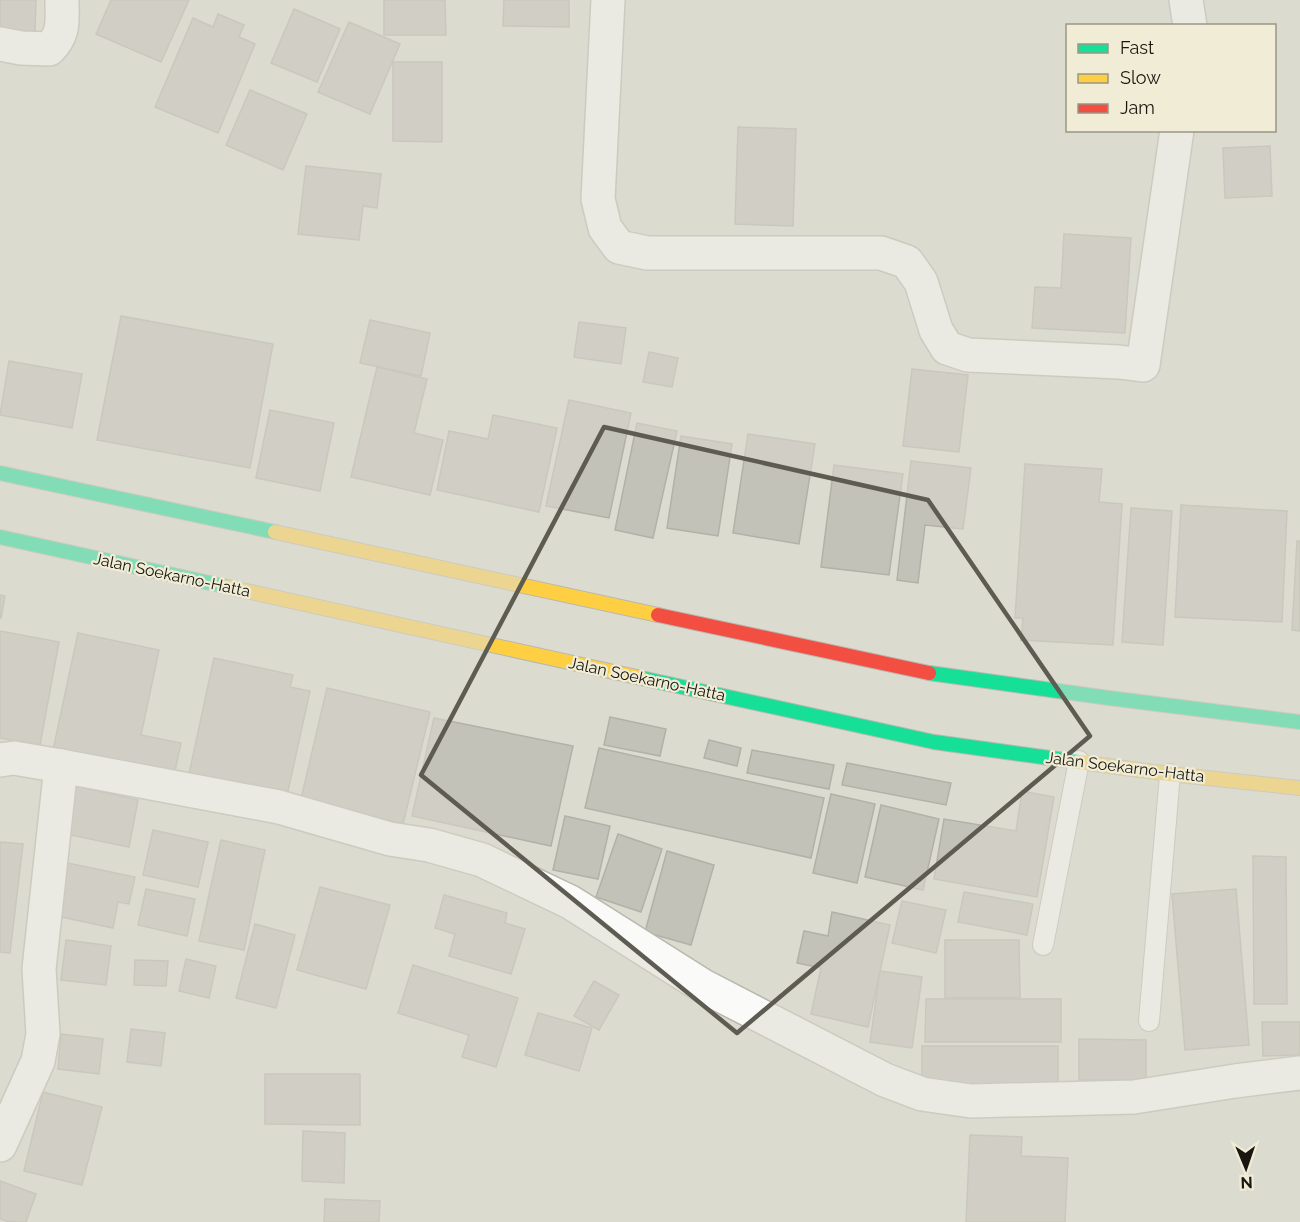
<svg xmlns="http://www.w3.org/2000/svg" width="1300" height="1222" font-family="Raleway,sans-serif">
	<style>
		.building { fill: #c3c2b8; stroke: #b2b1a8; stroke-width: 1.5 }
		.lines { fill: none; stroke-linecap: round; stroke-linejoin: round }
		.lane-casing { stroke: #b9b8af; stroke-width: 22 }
		.street-casing { stroke: #b9b8af; stroke-width: 36 }
		.fast-casing { stroke: #b9b8af; stroke-width: 16 }
		.slow-casing { stroke: #b9b8af; stroke-width: 16 }
		.jam-casing { stroke: #b9b8af; stroke-width: 16 }
		.lane { stroke: #fafaf8; stroke-width: 20 }
		.street { stroke: #fafaf8; stroke-width: 33 }
		.fast { stroke: #16e098; stroke-width: 14 }
		.slow { stroke: #ffcf43; stroke-width: 14 }
		.jam { stroke: #f24e42; stroke-width: 14 }
		.marked { fill: none; stroke: #5d5b52; stroke-width: 4.5; stroke-linejoin: round }
		.labels { text-anchor: middle; dominant-baseline: central; stroke-width: 4.5; stroke-linejoin: round; paint-order: stroke }
		.street-label { font-size: 16px; fill: #18160f; stroke: #f0ecd6 }
	</style>
	<rect width="100%" height="100%" fill="#dcdbcf"/>
	<g class="building">
		<polygon points="0,0 36,0 35,31 0,31"/>
		<polygon points="111,0 189,0 161,62 96,34"/>
		<polygon points="384,0 445,0 446,35 384,35"/>
		<polygon points="504,0 569,0 569,27 503,26"/>
		<polygon points="294,9 340,29 317,82 271,63"/>
		<polygon points="218,14 244,25 239,37 255,44 218,133 155,107 193,18 213,27"/>
		<polygon points="349,22 400,44 370,114 318,92"/>
		<polygon points="393,62 442,62 442,142 393,141"/>
		<polygon points="250,90 307,114 283,170 226,145"/>
		<polygon points="738,127 796,129 793,226 735,224"/>
		<polygon points="1270,146 1272,196 1225,198 1223,148"/>
		<polygon points="306,166 381,174 377,208 363,206 359,240 298,234"/>
		<polygon points="1064,234 1131,238 1125,333 1032,328 1035,287 1061,288"/>
		<polygon points="121,316 273,344 250,468 97,440"/>
		<polygon points="370,320 430,333 421,376 360,363"/>
		<polygon points="579,322 626,328 621,364 574,357"/>
		<polygon points="649,352 678,358 672,387 643,382"/>
		<polygon points="9,361 82,374 72,428 0,415"/>
		<polygon points="377,367 427,379 414,433 443,440 430,495 351,477"/>
		<polygon points="912,369 968,375 959,452 903,446"/>
		<polygon points="569,400 631,413 609,518 546,506"/>
		<polygon points="270,410 334,423 320,491 256,478"/>
		<polygon points="493,415 557,428 539,512 437,490 449,431 488,439"/>
		<polygon points="637,423 677,431 653,538 615,530"/>
		<polygon points="748,434 815,444 799,544 733,533"/>
		<polygon points="681,436 732,444 718,536 667,528"/>
		<polygon points="911,461 971,468 963,529 925,525 918,583 897,580"/>
		<polygon points="1025,464 1102,469 1099,502 1122,504 1113,645 1021,640 1023,618 1015,618"/>
		<polygon points="834,465 903,474 889,575 821,567"/>
		<polygon points="1181,505 1287,511 1282,622 1175,617"/>
		<polygon points="1131,508 1172,511 1163,645 1122,642"/>
		<polygon points="1297,541 1300,541 1300,631 1292,630"/>
		<polygon points="0,595 5,596 1,618 0,618"/>
		<polygon points="0,631 59,642 40,745 0,738"/>
		<polygon points="78,633 159,650 141,735 181,743 173,780 52,755"/>
		<polygon points="214,658 293,675 290,687 310,691 286,800 188,779"/>
		<polygon points="327,688 430,712 403,824 301,799"/>
		<polygon points="610,717 666,729 660,756 604,745"/>
		<polygon points="434,718 573,746 551,846 412,816"/>
		<polygon points="709,740 741,748 737,766 704,758"/>
		<polygon points="599,748 824,798 811,858 585,808"/>
		<polygon points="752,750 834,765 829,789 747,773"/>
		<polygon points="847,763 951,783 946,805 842,785"/>
		<polygon points="76,786 138,800 129,847 66,834"/>
		<polygon points="1022,791 1054,797 1037,897 934,879 944,819 1016,831"/>
		<polygon points="831,794 875,804 857,883 813,873"/>
		<polygon points="881,805 939,819 923,890 865,877"/>
		<polygon points="565,816 610,826 598,879 553,870"/>
		<polygon points="153,830 208,842 198,887 143,875"/>
		<polygon points="618,834 662,849 641,912 596,897"/>
		<polygon points="221,840 265,850 244,950 199,941"/>
		<polygon points="0,842 23,844 10,953 0,952"/>
		<polygon points="667,851 714,865 691,945 645,932"/>
		<polygon points="1253,856 1286,857 1287,1004 1254,1004"/>
		<polygon points="63,862 135,877 129,904 118,902 113,928 52,915"/>
		<polygon points="320,887 390,905 366,989 297,970"/>
		<polygon points="146,889 195,899 187,936 138,925"/>
		<polygon points="1236,889 1249,1045 1185,1050 1172,894"/>
		<polygon points="964,892 1033,904 1027,935 958,922"/>
		<polygon points="444,895 507,913 505,923 525,929 511,974 449,956 455,934 435,928"/>
		<polygon points="902,901 946,910 936,953 892,943"/>
		<polygon points="832,912 890,925 868,1027 811,1014 821,968 797,963 804,931 828,936"/>
		<polygon points="255,924 295,935 276,1008 236,998"/>
		<polygon points="66,940 111,946 106,985 61,980"/>
		<polygon points="945,940 1019,940 1020,998 945,998"/>
		<polygon points="186,959 216,966 209,998 179,991"/>
		<polygon points="135,960 168,961 166,986 134,985"/>
		<polygon points="413,965 518,998 496,1067 462,1057 469,1035 398,1013"/>
		<polygon points="880,971 922,977 912,1048 870,1042"/>
		<polygon points="594,981 619,995 599,1030 574,1016"/>
		<polygon points="926,999 1061,999 1061,1042 925,1042"/>
		<polygon points="538,1013 592,1028 579,1071 525,1055"/>
		<polygon points="1262,1022 1300,1022 1300,1055 1263,1056"/>
		<polygon points="131,1029 165,1033 161,1066 127,1062"/>
		<polygon points="61,1034 103,1039 99,1074 58,1069"/>
		<polygon points="1079,1039 1146,1040 1146,1080 1079,1080"/>
		<polygon points="922,1046 1058,1046 1058,1086 922,1087"/>
		<polygon points="265,1074 360,1074 360,1125 265,1124"/>
		<polygon points="43,1092 102,1107 82,1185 24,1171"/>
		<polygon points="303,1131 345,1133 344,1183 302,1181"/>
		<polygon points="970,1135 1022,1137 1021,1156 1068,1158 1065,1222 966,1222"/>
		<polygon points="0,1181 36,1194 26,1222 9,1222 0,1219"/>
		<polygon points="325,1199 380,1201 379,1222 324,1222"/>
	</g>
	<g class="lines">
		<defs>
			<g id="lane">
				<polyline points="1043,945 1079,761"/>
				<polyline points="1149,1021 1170,774"/>
			</g>
			<g id="street">
				<polyline points="608,0 598,199 605,228 619,247 647,253 881,253 907,262 921,282 936,330 947,348 968,355 1119,362 1143,365 1177,130"/>
				<polyline points="1186,0 1190,26"/>
				<path d="M0,44L21,48L49,49C65,34 62,20 62,0"/>
				<polyline points="0,760 14,758 61,766 279,807 390,839 429,845 482,860 570,902 703,986 885,1080 922,1094 971,1101 1134,1097 1235,1081 1300,1073"/>
				<polyline points="0,1145 38,1061 43,1034 39,969 61,766"/>
			</g>
			<g id="fast">
				<polyline points="0,473 275,532"/>
				<polyline points="0,537 228,587"/>
				<polyline points="929,673 1109,698 1300,722"/>
				<polyline points="641,678 934,742 1079,762"/>
			</g>
			<g id="slow">
				<polyline points="275,532 658,615"/>
				<polyline points="228,587 641,678"/>
				<polyline points="1079,762 1170,774 1300,788"/>
			</g>
			<polyline id="jam" points="658,615 929,673"/>
		</defs>
		<use href="#lane" class="lane-casing"/>
		<use href="#street" class="street-casing"/>
		<use href="#fast" class="fast-casing"/>
		<use href="#slow" class="slow-casing"/>
		<use href="#jam" class="jam-casing"/>
		<use href="#lane" class="lane"/>
		<use href="#street" class="street"/>
		<use href="#fast" class="fast"/>
		<use href="#slow" class="slow"/>
		<use href="#jam" class="jam"/>
	</g>
	<path d="M0 0H1300V1222H0ZM604,427L928,500L1090,736L737,1033L421,775Z" fill="#dcdbcf" fill-opacity=".55" fill-rule="evenodd"/>
	<path class="marked" d="M604,427L928,500L1090,736L737,1033L421,775Z"/>
	<g class="labels">
		<g class="street-label">
			<text transform="translate(172 575) rotate(12)">Jalan Soekarno-Hatta</text>
			<text transform="translate(647 679) rotate(12)">Jalan Soekarno-Hatta</text>
			<text transform="translate(1125 767) rotate(7)">Jalan Soekarno-Hatta</text>
		</g>
	</g>
	<rect x="1066" y="24" width="210" height="108" fill="#f0ecd6" stroke="#9a9686" stroke-width="1.5"/>
	<rect x="1078" y="44" width="30" height="9" fill="#16e098" stroke="#9a9686" stroke-width="1.5"/>
	<text x="1120" y="54" font-size="18" fill="#18160f">Fast</text>
	<rect x="1078" y="74" width="30" height="9" fill="#ffcf43" stroke="#9a9686" stroke-width="1.5"/>
	<text x="1120" y="84" font-size="18" fill="#18160f">Slow</text>
	<rect x="1078" y="104" width="30" height="9" fill="#f24e42" stroke="#9a9686" stroke-width="1.5"/>
	<text x="1120" y="114" font-size="18" fill="#18160f">Jam</text>
	<g transform="translate(1246 1168) rotate(178)" stroke="#f0ecd6" stroke-width="4.5" paint-order="stroke">
	<path d="M0-4.5L10 22L0 15L-10 22Z" fill="#18160f"/>
	<text y="-9" font-size="16" font-weight="bold" text-anchor="middle" fill="#18160f">N</text>
	</g>
</svg>
